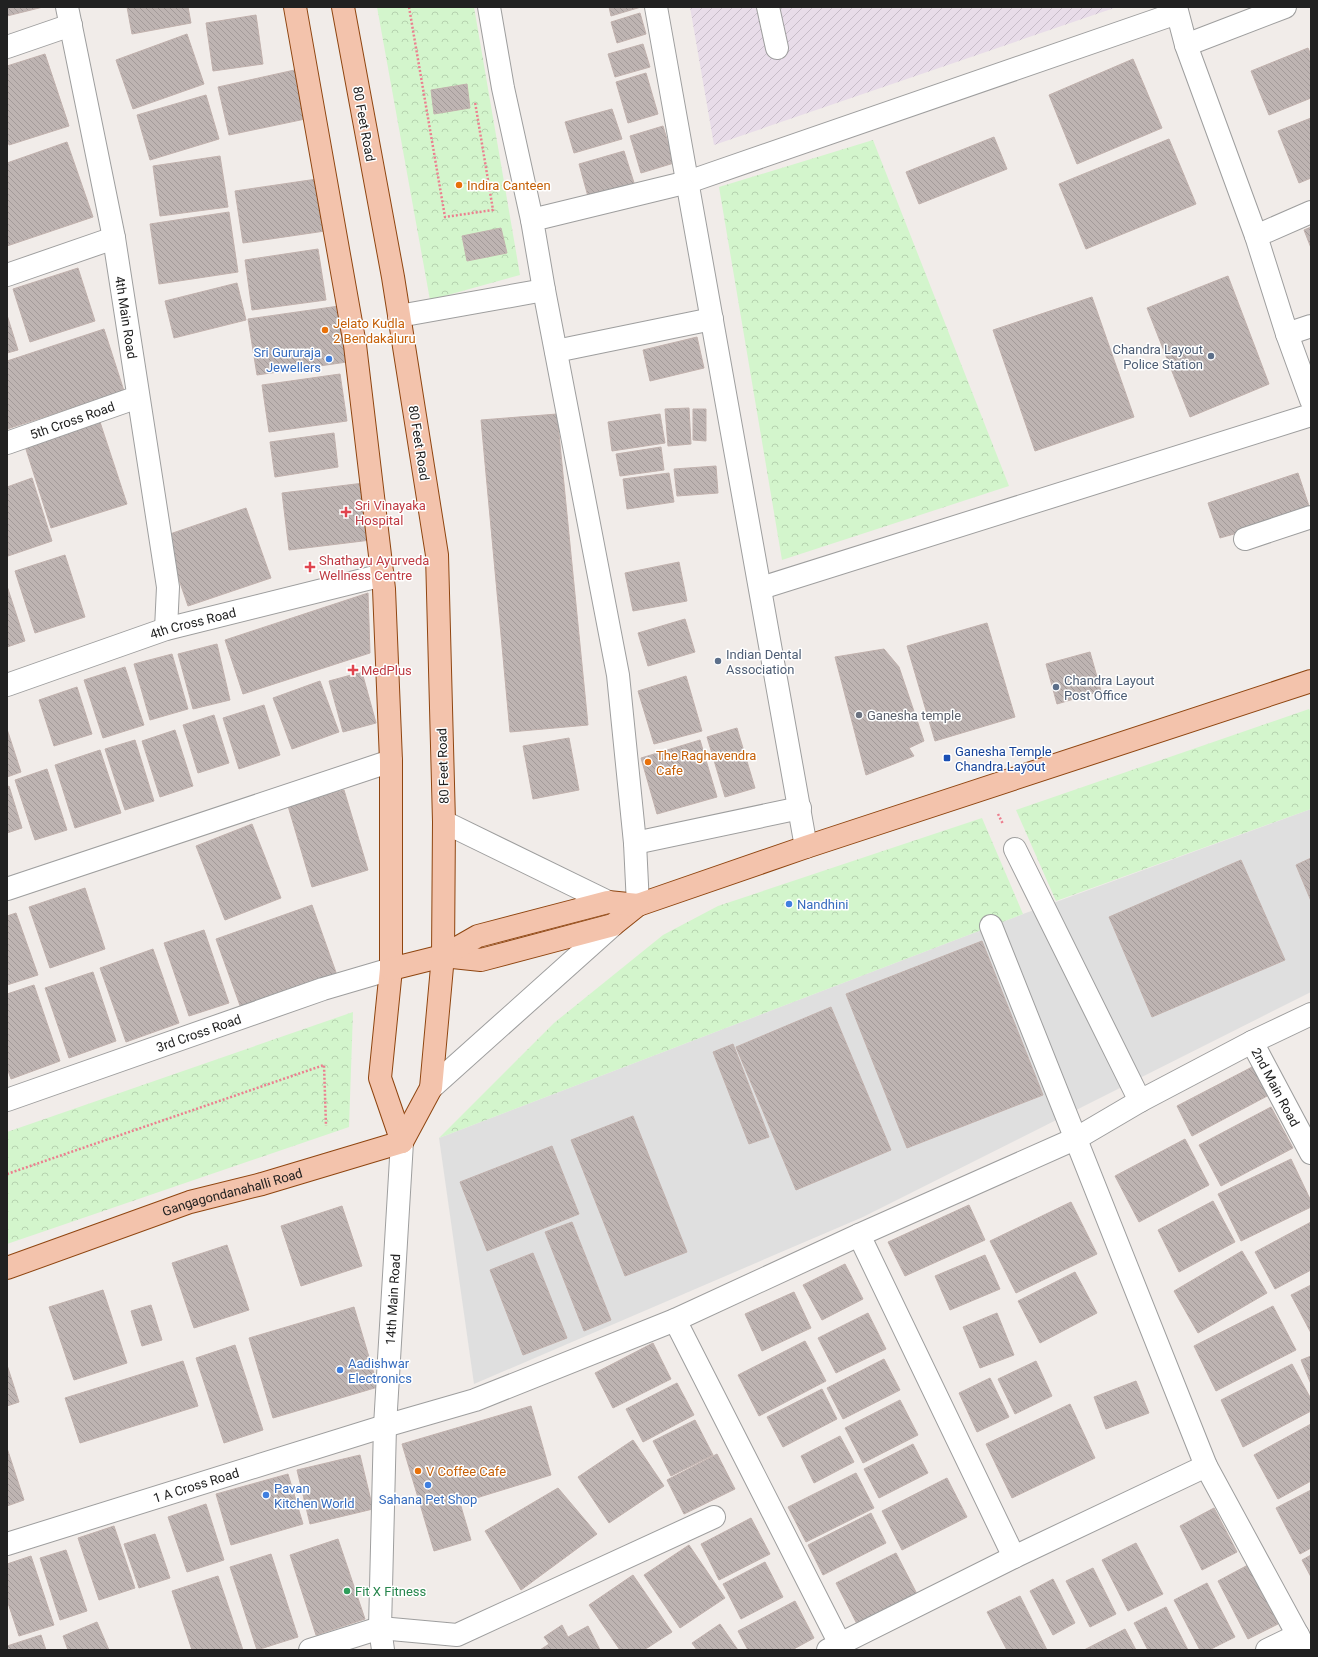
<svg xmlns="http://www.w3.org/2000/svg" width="1318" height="1657" font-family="Roboto,sans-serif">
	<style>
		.residential { fill: #dfdfdf }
		.industrial { fill: url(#industrial-furrows) }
		.park { fill: url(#park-crowns) }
		.building { fill: url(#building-back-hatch); stroke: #c1b1ad }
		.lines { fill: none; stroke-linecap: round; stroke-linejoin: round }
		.minor-casing { stroke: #9e9e9e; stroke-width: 24 }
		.major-casing { stroke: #8f4510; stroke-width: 24 }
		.path { stroke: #ec7f8f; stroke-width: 2.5; stroke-dasharray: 2 2; stroke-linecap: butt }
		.minor { stroke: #fff; stroke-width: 22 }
		.major { stroke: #f3c3ac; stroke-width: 22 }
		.food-dot { fill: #e8710a; stroke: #fff; stroke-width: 1.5 }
		.service-dot { fill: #5c6f8a; stroke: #fff; stroke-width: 1.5 }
		.shop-dot { fill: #3f7fe0; stroke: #fff; stroke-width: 1.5 }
		.health-dot { fill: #e0444e; stroke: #fff; stroke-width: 1.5 }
		.worship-dot { fill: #6b7280; stroke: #fff; stroke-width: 1.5 }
		.transit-dot { fill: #1a4fb4; stroke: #fff; stroke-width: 1.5 }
		.leisure-dot { fill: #2e9e5b; stroke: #fff; stroke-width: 1.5 }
		.labels { text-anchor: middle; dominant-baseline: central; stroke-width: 3; stroke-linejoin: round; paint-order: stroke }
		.street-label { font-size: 13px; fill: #212121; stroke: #fff }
		.food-label { font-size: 13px; fill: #c56008; stroke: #fff; text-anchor: start }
		.service-label { font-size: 13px; fill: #4e5e75; stroke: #fff; text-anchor: start }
		.shop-label { font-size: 13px; fill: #366cbe; stroke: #fff; text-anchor: start }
		.health-label { font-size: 13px; fill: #be3a42; stroke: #fff; text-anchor: start }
		.worship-label { font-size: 13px; fill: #5b616d; stroke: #fff; text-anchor: start }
		.transit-label { font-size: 13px; fill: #164399; stroke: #fff; text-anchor: start }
		.leisure-label { font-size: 13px; fill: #27864d; stroke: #fff; text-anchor: start }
	</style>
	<defs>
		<pattern id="industrial-furrows" width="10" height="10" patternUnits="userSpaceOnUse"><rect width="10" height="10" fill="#e8dce9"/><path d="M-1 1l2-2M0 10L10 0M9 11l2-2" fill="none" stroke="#c7bcc8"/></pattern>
		<pattern id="park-crowns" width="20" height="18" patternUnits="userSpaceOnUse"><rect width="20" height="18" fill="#d3f5cc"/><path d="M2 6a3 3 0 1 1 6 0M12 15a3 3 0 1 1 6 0" fill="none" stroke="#b5d2af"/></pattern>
		<pattern id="building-back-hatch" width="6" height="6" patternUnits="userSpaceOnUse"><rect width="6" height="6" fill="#beb4b2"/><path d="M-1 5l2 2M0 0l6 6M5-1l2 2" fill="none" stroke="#a39a99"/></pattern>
	</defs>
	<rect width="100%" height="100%" fill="#f1ece9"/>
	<polygon class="residential" points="1311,809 1311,992 863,1217 474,1384 439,1138 1023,914"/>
	<polygon class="industrial" points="690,7 1117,7 714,145"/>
	<g class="park">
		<polygon points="377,7 474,7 520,275 430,300"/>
		<polygon points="873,140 1009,486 782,560 719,187"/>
		<polygon points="1309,709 1311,713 1311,809 1056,901 1016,810"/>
		<polygon points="982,818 1023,914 439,1138 554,1023 663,935 718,906"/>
		<polygon points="353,1012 349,1127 7,1244 7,1132"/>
	</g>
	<g class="building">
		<polygon points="7,7 43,7 7,16"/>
		<polygon points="127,7 188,7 191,23 132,34"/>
		<polygon points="609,7 641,7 611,16"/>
		<polygon points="640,13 646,34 617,43 611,22"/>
		<polygon points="256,15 263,64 213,71 206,23"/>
		<polygon points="187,34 204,84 133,109 116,60"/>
		<polygon points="643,44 650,67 615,77 608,54"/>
		<polygon points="1308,48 1311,55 1311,98 1269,115 1251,71"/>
		<polygon points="45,54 69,126 9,145 7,139 7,66"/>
		<polygon points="1133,59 1162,128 1077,164 1049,95"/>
		<polygon points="299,69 310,118 229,135 218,87"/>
		<polygon points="646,73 658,114 628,123 616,82"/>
		<polygon points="467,84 470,108 434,114 431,90"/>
		<polygon points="206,95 219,139 150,160 137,115"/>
		<polygon points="612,109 622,139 574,153 565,122"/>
		<polygon points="1311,118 1311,178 1299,183 1278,131"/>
		<polygon points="663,126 674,163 641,173 630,136"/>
		<polygon points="994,137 1007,169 919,204 906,172"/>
		<polygon points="1169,139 1196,204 1086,249 1059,184"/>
		<polygon points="67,142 93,217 7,246 7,163"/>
		<polygon points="624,151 635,186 589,200 579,164"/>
		<polygon points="220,156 228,207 160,216 153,166"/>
		<polygon points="317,179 325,231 243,243 235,191"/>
		<polygon points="229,212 238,272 159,284 150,224"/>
		<polygon points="1311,227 1311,248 1304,230"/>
		<polygon points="501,228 507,253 467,261 462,236"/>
		<polygon points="318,249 326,300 252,310 245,260"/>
		<polygon points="78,268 95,321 30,342 13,289"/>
		<polygon points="1228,276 1269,384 1190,417 1147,308"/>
		<polygon points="237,283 246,320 174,338 165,301"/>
		<polygon points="1092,297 1134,417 1035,451 993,330"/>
		<polygon points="339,306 347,362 257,375 248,319"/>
		<polygon points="7,315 18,350 7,353"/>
		<polygon points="104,329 124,391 7,429 7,361"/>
		<polygon points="697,337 704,368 650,381 643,350"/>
		<polygon points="340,374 347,421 269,432 262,385"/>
		<polygon points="689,408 691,444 668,446 665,409"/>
		<polygon points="693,409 706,409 706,441 693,440"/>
		<polygon points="557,414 588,725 510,732 481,420"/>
		<polygon points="660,414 665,443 612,451 608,422"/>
		<polygon points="99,419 127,504 51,528 24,443"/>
		<polygon points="334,433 338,467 275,477 270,442"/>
		<polygon points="661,447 664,470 620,476 616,454"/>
		<polygon points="716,466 718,493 677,496 674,469"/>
		<polygon points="669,473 674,502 627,509 623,479"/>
		<polygon points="1298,473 1311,512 1220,538 1208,503"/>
		<polygon points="32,478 52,541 8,556 7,487"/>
		<polygon points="364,483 371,540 289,550 282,493"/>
		<polygon points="246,508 271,578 188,606 164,536"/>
		<polygon points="65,555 85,617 35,633 15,571"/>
		<polygon points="679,562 687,601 633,611 625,573"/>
		<polygon points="7,586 25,641 7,647"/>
		<polygon points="368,593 370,653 243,694 225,640"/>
		<polygon points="685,619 695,652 648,666 638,633"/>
		<polygon points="987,623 1015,717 935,741 907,646"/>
		<polygon points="217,644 230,700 193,709 178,654"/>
		<polygon points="884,649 899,667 924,741 909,748 914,756 866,775 835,657"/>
		<polygon points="1090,652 1101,691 1057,704 1046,664"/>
		<polygon points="172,654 188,709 150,720 134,664"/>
		<polygon points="125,667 144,725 103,738 84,680"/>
		<polygon points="362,672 376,723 343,732 329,681"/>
		<polygon points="686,676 702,731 654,744 638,691"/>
		<polygon points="320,681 339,732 292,749 273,698"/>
		<polygon points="77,687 92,734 54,746 39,700"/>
		<polygon points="264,705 280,755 239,769 223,718"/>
		<polygon points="214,715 229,763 198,773 183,725"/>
		<polygon points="737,728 755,788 725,797 707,737"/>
		<polygon points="7,729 21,772 7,777"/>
		<polygon points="175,730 193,786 160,797 142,741"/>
		<polygon points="569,738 579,790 533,799 523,746"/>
		<polygon points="135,740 154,801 125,810 105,749"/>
		<polygon points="700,740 717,797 657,814 641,758"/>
		<polygon points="100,750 121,813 75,828 55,765"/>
		<polygon points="47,769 67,830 35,840 15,780"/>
		<polygon points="9,786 22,828 7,833 7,787"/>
		<polygon points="344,790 368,870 312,887 288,806"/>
		<polygon points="252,824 281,898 225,920 196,846"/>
		<polygon points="1311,858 1311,901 1296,865"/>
		<polygon points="1241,860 1285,960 1152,1017 1109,917"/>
		<polygon points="85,888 105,949 50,968 29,907"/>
		<polygon points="312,905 338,978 242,1011 216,939"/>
		<polygon points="16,913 38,975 7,985 7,916"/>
		<polygon points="204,930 229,1003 189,1016 164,943"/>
		<polygon points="982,941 1043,1095 907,1148 846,994"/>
		<polygon points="153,949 179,1023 126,1042 100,968"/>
		<polygon points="93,972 116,1041 69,1058 45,988"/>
		<polygon points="34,985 60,1061 11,1079 7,1068 7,994"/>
		<polygon points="831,1007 891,1150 796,1190 736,1047"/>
		<polygon points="733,1044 769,1137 749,1144 713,1052"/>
		<polygon points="1254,1066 1269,1095 1192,1136 1177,1106"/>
		<polygon points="1271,1107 1293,1148 1221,1186 1199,1145"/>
		<polygon points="633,1116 687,1252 625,1276 571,1140"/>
		<polygon points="1185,1139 1209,1185 1139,1222 1115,1176"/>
		<polygon points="552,1146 579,1214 487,1251 460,1182"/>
		<polygon points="1291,1159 1311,1201 1311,1207 1241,1241 1218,1194"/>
		<polygon points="1213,1201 1235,1242 1179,1272 1158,1230"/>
		<polygon points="1071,1202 1097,1254 1016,1293 990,1241"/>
		<polygon points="969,1205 985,1240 905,1276 888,1242"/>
		<polygon points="342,1206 362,1266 301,1286 281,1226"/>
		<polygon points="572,1222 611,1320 584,1331 545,1232"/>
		<polygon points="1311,1222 1311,1270 1275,1289 1255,1252"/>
		<polygon points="227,1245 249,1310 194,1328 172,1263"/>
		<polygon points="1242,1251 1267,1293 1198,1333 1174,1291"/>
		<polygon points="533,1253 567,1338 523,1355 490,1270"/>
		<polygon points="985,1255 1000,1289 950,1310 935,1276"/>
		<polygon points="845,1264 863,1299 822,1320 803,1285"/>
		<polygon points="1075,1272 1097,1313 1040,1343 1018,1301"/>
		<polygon points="1311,1285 1311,1333 1291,1295"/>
		<polygon points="103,1290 127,1363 74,1380 49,1307"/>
		<polygon points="794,1292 811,1328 762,1351 745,1314"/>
		<polygon points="151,1305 162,1340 142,1346 131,1311"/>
		<polygon points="1273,1306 1296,1350 1216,1391 1194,1346"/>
		<polygon points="354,1307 378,1387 273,1418 249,1338"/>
		<polygon points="868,1313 886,1349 836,1373 818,1338"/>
		<polygon points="997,1313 1014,1355 980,1368 963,1327"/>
		<polygon points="805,1341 826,1381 759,1416 738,1375"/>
		<polygon points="653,1343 671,1379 613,1408 595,1373"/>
		<polygon points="235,1345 263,1430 224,1443 196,1358"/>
		<polygon points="1311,1356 1311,1384 1301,1360"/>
		<polygon points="884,1359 900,1390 843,1419 827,1388"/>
		<polygon points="183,1361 198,1406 80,1443 65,1398"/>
		<polygon points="1036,1361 1052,1396 1015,1414 998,1379"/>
		<polygon points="1292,1364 1311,1399 1311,1411 1243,1447 1221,1400"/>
		<polygon points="7,1365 19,1402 7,1406"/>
		<polygon points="990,1378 1009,1417 977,1432 959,1393"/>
		<polygon points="1136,1381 1149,1413 1106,1429 1094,1397"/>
		<polygon points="677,1383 694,1415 643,1442 626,1409"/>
		<polygon points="822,1389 837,1419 783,1447 767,1417"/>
		<polygon points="900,1400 918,1435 863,1463 845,1428"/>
		<polygon points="1070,1404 1095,1458 1012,1498 986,1444"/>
		<polygon points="531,1406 551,1475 460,1503 471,1540 434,1551 402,1444"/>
		<polygon points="695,1420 713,1455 671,1476 653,1441"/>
		<polygon points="1311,1424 1311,1481 1278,1499 1254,1455"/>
		<polygon points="840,1436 854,1462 814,1483 801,1456"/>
		<polygon points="633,1440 664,1486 609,1523 578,1477"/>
		<polygon points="913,1444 928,1473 879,1498 864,1469"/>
		<polygon points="7,1448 24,1500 7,1506"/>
		<polygon points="717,1454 735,1489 684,1514 667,1480"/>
		<polygon points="360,1455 373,1509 310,1524 297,1470"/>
		<polygon points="856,1473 874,1508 806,1542 788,1507"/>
		<polygon points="288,1474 303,1524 231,1545 216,1494"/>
		<polygon points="947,1478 967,1517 902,1550 882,1511"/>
		<polygon points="558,1488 597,1534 521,1590 485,1531"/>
		<polygon points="1311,1490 1311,1548 1300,1554 1276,1508"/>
		<polygon points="206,1504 224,1560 187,1572 168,1517"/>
		<polygon points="1214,1508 1237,1552 1202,1570 1180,1526"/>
		<polygon points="871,1513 886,1543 823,1575 808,1545"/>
		<polygon points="751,1518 770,1554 719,1580 701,1544"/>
		<polygon points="114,1526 135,1588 99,1600 78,1538"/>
		<polygon points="155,1534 170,1578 139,1588 124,1544"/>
		<polygon points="338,1539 365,1619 316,1635 290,1555"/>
		<polygon points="1136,1543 1163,1594 1128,1611 1102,1560"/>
		<polygon points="689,1545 725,1598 680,1628 644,1575"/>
		<polygon points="66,1550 87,1611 60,1620 40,1558"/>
		<polygon points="896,1553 917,1594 857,1624 836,1583"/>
		<polygon points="271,1554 298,1637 257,1650 230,1567"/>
		<polygon points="1311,1555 1311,1577 1302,1560"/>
		<polygon points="31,1556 54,1625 19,1636 7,1600 7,1564"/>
		<polygon points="765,1562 783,1597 741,1619 723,1584"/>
		<polygon points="1248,1565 1278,1624 1248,1639 1218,1581"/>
		<polygon points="1093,1568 1116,1614 1090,1627 1066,1581"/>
		<polygon points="633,1575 672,1632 644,1650 620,1650 589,1605"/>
		<polygon points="218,1576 243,1650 192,1650 172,1591"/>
		<polygon points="1053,1579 1075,1623 1053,1635 1030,1591"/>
		<polygon points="1207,1583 1235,1637 1209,1650 1200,1650 1174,1600"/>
		<polygon points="1020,1596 1047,1650 1007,1650 987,1612"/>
		<polygon points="795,1601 814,1638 792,1650 748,1650 738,1631"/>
		<polygon points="1166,1607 1188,1650 1148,1650 1134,1623"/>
		<polygon points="97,1622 109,1650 68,1650 63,1636"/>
		<polygon points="720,1624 738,1650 697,1650 692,1643"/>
		<polygon points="562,1625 568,1637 588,1626 600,1650 540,1650 549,1644 544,1637"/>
		<polygon points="1125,1629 1136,1650 1084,1650"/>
		<polygon points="41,1635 46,1650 7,1650 7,1646"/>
	</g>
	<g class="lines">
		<defs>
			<g id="minor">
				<path id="s1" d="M67,7L114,238L168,587L166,629"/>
				<polyline points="489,7 503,88 532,220"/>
				<polyline points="656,7 806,847"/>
				<polyline points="768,7 777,48"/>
				<polyline points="1176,7 1186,45 1256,236 1287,334 1311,400"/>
				<polyline points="1186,45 1285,7"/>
				<polyline points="7,47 71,25"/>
				<polyline points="1256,236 1311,212"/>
				<polyline points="7,275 114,238"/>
				<polyline points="399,316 544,290"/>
				<polyline points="1287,334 1311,326"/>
				<polyline points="556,351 712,319"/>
				<path id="s2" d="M7,443L138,397"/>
				<polyline points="1245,539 1311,517"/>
				<polyline points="761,588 1311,415"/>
				<path id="s3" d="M7,685L166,629L383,575"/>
				<polyline points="444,822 608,902"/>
				<polyline points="635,843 800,808"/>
				<polyline points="1015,849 1140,1101"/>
				<polyline points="7,889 391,761"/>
				<polyline points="638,905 635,843 618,675 544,290 532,220 688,182 1177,13"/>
				<polyline points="991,926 1206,1466 1306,1650"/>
				<path id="s4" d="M1252,1042L1311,1153"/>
				<polyline points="431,1088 613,925"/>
				<path id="s5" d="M7,1100L323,989L391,969"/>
				<polyline points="859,1235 1014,1557"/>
				<polyline points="675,1320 840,1644"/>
				<path id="s6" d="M7,1544L385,1426L475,1400L675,1320L859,1235L1077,1138L1140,1101L1252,1042L1311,1014"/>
				<polyline points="310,1650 380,1628 457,1635 714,1517"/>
				<path id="s7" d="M383,1650L380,1628L385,1426L402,1142"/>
				<polyline points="828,1650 1014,1557 1206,1466"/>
				<polyline points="1267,1650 1298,1635"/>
			</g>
			<g id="major">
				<polyline points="295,7 355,345 384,589 391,761 391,969 380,1078 402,1142"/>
				<polyline points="443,956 481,960 613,925 638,905 806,847 1311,681"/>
				<polyline points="391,969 443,956 478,936 608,902 638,905"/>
				<path id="s8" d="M7,1268L190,1202L262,1184L402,1142L431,1088L443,956L444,822L437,555L393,277L343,7"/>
			</g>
		</defs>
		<use href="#minor" class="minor-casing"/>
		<use href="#major" class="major-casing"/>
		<g class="path">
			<polyline points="409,7 445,217 493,210 475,102"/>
			<polyline points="998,814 1003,824"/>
			<polyline points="7,1174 324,1065 326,1126"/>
		</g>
		<use href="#minor" class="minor"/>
		<use href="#major" class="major"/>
	</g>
	<g class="food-dot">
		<circle cx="459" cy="185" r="4"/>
		<circle cx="325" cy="330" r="4"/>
		<circle cx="648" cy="762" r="4"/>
		<circle cx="418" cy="1471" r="4"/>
	</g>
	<g class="service-dot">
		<circle cx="1211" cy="356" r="4"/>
		<circle cx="718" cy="661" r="4"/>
		<circle cx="1056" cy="687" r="4"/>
	</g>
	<g class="shop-dot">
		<circle cx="329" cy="359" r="4"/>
		<circle cx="789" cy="904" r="4"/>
		<circle cx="340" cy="1370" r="4"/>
		<circle cx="428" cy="1485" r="4"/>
		<circle cx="266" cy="1495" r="4"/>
	</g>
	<g class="health-dot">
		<path d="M344 506h4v4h4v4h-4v4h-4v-4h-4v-4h4z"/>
		<path d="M308 561h4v4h4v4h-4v4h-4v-4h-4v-4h4z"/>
		<path d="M351 664h4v4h4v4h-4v4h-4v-4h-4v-4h4z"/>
	</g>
	<circle class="worship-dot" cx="859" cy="715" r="4"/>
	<rect class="transit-dot" x="943" y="754" width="8" height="8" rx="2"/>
	<circle class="leisure-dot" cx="347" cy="1591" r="4"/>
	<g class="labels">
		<g class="street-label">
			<text transform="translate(364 124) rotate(80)">80 Feet Road</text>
			<text stroke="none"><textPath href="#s1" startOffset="316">4th Main Road</textPath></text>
			<text stroke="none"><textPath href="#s2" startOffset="69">5th Cross Road</textPath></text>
			<text transform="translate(419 443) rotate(81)">80 Feet Road</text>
			<text stroke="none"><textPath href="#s3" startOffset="196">4th Cross Road</textPath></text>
			<text transform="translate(443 766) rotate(-92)">80 Feet Road</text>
			<text stroke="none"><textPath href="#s5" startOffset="203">3rd Cross Road</textPath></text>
			<text stroke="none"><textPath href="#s4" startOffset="51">2nd Main Road</textPath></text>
			<text stroke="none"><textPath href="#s8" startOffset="238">Gangagondanahalli Road</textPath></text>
			<text stroke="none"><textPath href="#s7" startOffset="351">14th Main Road</textPath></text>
			<text stroke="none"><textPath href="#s6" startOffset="198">1 A Cross Road</textPath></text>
		</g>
		<g class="food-label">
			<text x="467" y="185">Indira Canteen</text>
			<text x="333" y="323">Jelato Kudla<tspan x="333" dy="15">2 Bendakaluru</tspan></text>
			<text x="656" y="755">The Raghavendra<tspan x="656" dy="15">Cafe</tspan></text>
			<text x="426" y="1471">V Coffee Cafe</text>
		</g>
		<g class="service-label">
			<text x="1203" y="349" text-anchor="end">Chandra Layout<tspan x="1203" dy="15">Police Station</tspan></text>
			<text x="726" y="654">Indian Dental<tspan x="726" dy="15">Association</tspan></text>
			<text x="1064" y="680">Chandra Layout<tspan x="1064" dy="15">Post Office</tspan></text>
		</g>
		<g class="shop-label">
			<text x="321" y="352" text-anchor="end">Sri Gururaja<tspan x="321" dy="15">Jewellers</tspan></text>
			<text x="797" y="904">Nandhini</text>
			<text x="348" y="1363">Aadishwar<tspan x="348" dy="15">Electronics</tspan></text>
			<text x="274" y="1488">Pavan<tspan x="274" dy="15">Kitchen World</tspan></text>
			<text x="428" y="1499" text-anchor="middle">Sahana Pet Shop</text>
		</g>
		<g class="health-label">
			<text x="355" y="505">Sri Vinayaka<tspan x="355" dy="15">Hospital</tspan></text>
			<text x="319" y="560">Shathayu Ayurveda<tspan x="319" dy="15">Wellness Centre</tspan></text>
			<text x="361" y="670">MedPlus</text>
		</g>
		<g class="worship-label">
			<text x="867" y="715">Ganesha temple</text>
		</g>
		<g class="transit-label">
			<text x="955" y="751">Ganesha Temple<tspan x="955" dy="15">Chandra Layout</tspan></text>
		</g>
		<g class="leisure-label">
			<text x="355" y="1591">Fit X Fitness</text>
		</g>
	</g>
	<rect width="1318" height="1657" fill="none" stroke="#212121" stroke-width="16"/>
</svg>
